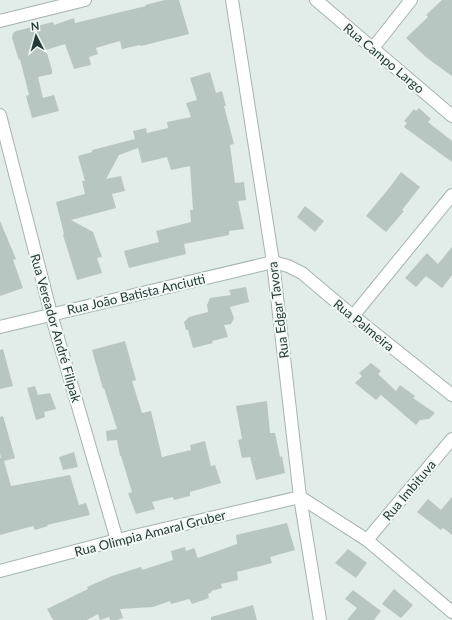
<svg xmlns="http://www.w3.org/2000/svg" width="452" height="620" font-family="Lato,sans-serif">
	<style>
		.building { fill: #b8c6c1 }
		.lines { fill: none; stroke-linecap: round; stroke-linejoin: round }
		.minor-casing { stroke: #a5b4af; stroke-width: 14 }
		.minor { stroke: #fff; stroke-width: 12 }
		.labels { text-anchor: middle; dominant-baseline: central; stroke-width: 4; stroke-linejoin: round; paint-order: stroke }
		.street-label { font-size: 13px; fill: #233c37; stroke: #f3f8f6 }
	</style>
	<rect width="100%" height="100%" fill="#e2ece8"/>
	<g class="building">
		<polygon points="165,0 179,0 189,34 141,46 140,45 122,49 120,41 96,48 98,54 89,57 91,65 74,69 65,44 46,50 52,70 52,74 38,77 43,98 54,95 59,111 32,118 26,96 29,95 20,59 19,60 12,38 13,33 16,31 53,22 54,25 74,18 75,23 146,6 145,5"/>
		<polygon points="442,0 452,0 452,76 427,58 406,38 428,17 426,15"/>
		<polygon points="210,72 216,93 222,91 226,106 224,106 234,144 230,145 235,183 244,182 246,200 238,201 244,229 229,231 229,235 184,244 186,254 129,268 124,251 159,242 156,231 191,222 190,210 193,210 190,166 171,170 167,157 142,163 138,148 119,155 106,179 121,176 125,191 112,194 116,208 71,220 93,232 102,257 97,258 102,273 77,280 63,235 64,234 56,202 85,194 82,181 85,181 78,156 92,152 92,150 135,139 133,131 146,128 147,133 168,128 167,122 191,117 186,103 197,100 190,78"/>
		<polygon points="419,108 431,119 428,122 452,141 452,162 404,127 407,123 404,121 414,109 416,111"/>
		<polygon points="401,172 420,187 402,210 404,211 386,232 366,216 390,187"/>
		<polygon points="305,206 324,221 315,232 297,217"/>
		<polygon points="0,221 16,259 13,260 23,288 0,296"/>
		<polygon points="452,247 452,275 442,288 426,276 416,287 405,278 427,253 438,264"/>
		<polygon points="246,287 249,302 230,307 234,318 231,324 224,325 228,337 212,341 213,343 193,348 188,330 186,330 184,322 189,317 208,312 207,305 210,298 231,295 229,290"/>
		<polygon points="125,341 136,380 132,381 142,413 151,411 162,457 191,450 190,445 205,441 211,466 215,465 221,483 190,492 190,496 174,500 173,497 152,502 155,509 136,514 128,493 132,492 121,456 120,456 117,440 107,441 106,431 117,429 104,388 103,389 92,350"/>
		<polygon points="3,349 13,386 0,389 0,350"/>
		<polygon points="371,363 381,371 378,374 396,391 400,385 415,396 413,398 435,413 429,419 420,420 416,425 381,395 376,400 355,383 362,376 359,373"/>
		<polygon points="35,386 38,395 50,393 56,409 44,412 45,417 36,420 27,388"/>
		<polygon points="267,401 270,433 275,433 280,457 282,456 285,473 256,480 250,457 242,458 238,440 242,439 236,406"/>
		<polygon points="3,416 15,458 4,461 11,486 70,475 79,505 86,503 90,515 47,525 48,526 35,530 33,526 0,535 0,458 1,458 0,453 0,417"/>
		<polygon points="74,452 78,467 63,470 59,457"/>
		<polygon points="452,497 452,535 443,528 441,530 417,512 428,499 441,510"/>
		<polygon points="287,523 295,550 270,557 272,563 237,572 238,580 221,584 222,588 211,591 212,592 208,594 209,598 192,604 189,599 171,604 170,601 153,607 120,609 123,618 117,620 110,620 109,617 100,620 98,614 87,620 53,620 47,609 88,589 87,587 112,576 141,567 142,570 173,560 171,551 185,547 186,551 194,548 198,558 237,544 236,535"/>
		<polygon points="348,549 367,563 356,578 335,563"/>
		<polygon points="394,589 413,605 401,618 382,604"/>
		<polygon points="353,590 381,611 374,620 347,620 357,608 345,599"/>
		<polygon points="253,605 257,620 211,620 211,617"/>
	</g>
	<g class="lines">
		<defs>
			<g id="minor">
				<polyline points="232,0 273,262 300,497 320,620"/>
				<polyline points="316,0 452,116"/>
				<polyline points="0,21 85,0"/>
				<polyline points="373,48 411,0"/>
				<polyline points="0,115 51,314 117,540"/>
				<polyline points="353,316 452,195"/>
				<polyline points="0,327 273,262 288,266 302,273 353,316 452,395"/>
				<polyline points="367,540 452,439"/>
				<polyline points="0,571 117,540 300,497 367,540 452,612"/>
			</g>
		</defs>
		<use href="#minor" class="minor-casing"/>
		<use href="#minor" class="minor"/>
	</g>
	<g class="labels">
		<g class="street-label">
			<text transform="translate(384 58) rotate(40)">Rua Campo Largo</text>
			<text transform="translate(136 294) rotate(-13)">Rua João Batista Anciutti</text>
			<text transform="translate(278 310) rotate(-97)">Rua Edgar Tavora</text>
			<text transform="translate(364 325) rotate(39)">Rua Palmeira</text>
			<text transform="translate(56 328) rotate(74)">Rua Vereador André Filipak</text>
			<text transform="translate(409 490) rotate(-50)">Rua Imbituva</text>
			<text transform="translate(150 533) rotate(-14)">Rua Olimpia Amaral Gruber</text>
		</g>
	</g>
	<g transform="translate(36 36) rotate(354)" stroke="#f3f8f6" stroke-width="3" paint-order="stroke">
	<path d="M0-3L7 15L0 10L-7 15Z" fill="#233c37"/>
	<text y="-6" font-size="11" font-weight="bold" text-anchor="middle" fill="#233c37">N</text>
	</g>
</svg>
